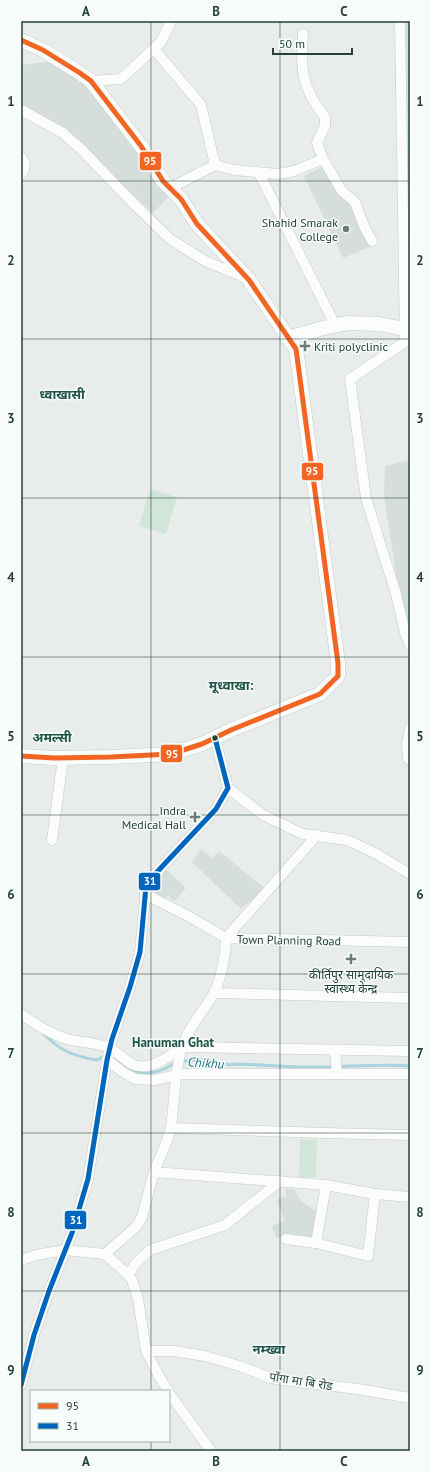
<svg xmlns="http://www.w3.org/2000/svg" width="431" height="1472" font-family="'PT Sans','Noto Sans Devanagari',sans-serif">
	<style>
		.built { fill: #d6dedb }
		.green { fill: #d1e6d8 }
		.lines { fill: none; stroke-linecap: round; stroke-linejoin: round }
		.stream { stroke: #a9d4db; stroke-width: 3 }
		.street-casing { stroke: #c5cac8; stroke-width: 11 }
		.secondary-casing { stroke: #c3cbc8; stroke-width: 15 }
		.street { stroke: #fcfcfc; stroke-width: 10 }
		.secondary { stroke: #fcfcfc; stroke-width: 14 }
		.bus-1-casing { stroke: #f7fbf9; stroke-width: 8 }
		.bus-2-casing { stroke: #f7fbf9; stroke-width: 8 }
		.bus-1 { stroke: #f26522; stroke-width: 5 }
		.bus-2 { stroke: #0065bd; stroke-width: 5 }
		.grid { fill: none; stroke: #24423a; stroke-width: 1; stroke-opacity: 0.55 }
		.poi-dot { fill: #697e78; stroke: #f7fbf9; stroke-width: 1.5 }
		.bus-dot { fill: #24423a; stroke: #f7fbf9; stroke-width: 1.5 }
		.labels { text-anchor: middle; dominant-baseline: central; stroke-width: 3; stroke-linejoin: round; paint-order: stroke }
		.poi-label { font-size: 12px; fill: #24423a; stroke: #f7fbf9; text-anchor: end }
		.street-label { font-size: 12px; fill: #24423a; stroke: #f7fbf9 }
		.neighbourhood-label { font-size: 13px; font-weight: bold; fill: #1f5548; stroke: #f7fbf9 }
		.water-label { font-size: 13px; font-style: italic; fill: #1c6f80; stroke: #f7fbf9 }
		.line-badge { stroke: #f7fbf9; stroke-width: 1.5 }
		.badge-label { font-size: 11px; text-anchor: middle; font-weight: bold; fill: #fff }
		.neatline { fill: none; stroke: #24423a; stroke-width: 1.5 }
		.grid-label { font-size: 13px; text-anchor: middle; font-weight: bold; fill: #24423a }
	</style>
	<rect width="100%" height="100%" fill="#e8edeb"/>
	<g class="built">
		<polygon points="403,21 410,21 410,316 407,316"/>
		<polygon points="65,59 171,194 153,213 82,148 21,109 21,65"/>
		<polygon points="324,166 353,211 372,246 343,258 304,176"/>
		<polygon points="410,460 410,632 405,633 384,496 385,466"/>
		<polygon points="201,849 213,858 219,851 266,889 241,909 192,862"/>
		<polygon points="165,868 186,888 174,901 168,895 163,900 148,886"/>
		<polygon points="285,1189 295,1189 295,1192 301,1201 319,1213 314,1239 304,1240 303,1236 295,1235 295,1239 276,1238 272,1226 285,1220 277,1201 281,1196 284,1198 287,1197"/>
	</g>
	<g class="green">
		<polygon points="150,489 177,497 166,534 139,526"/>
		<polygon points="300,1139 317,1140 316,1177 299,1177"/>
	</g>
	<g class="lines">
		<g class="stream">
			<path d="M43,1033C60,1051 73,1056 97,1060L102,1057L105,1058"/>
			<path d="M118,1062C133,1072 146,1077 164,1069C168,1067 171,1065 175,1063"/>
			<path d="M181,1062C196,1058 215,1060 230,1065L232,1064C258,1064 283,1067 309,1067C342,1068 376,1063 410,1066"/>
		</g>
		<defs>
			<g id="street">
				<polyline points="400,21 405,342 350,379 366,498 396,594 405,633 410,645"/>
				<path d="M303,34C300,69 302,89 325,117V126L317,143L323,159L342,191L355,202L364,226L372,241"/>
				<polyline points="154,49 201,105 215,165"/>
				<polyline points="91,81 121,79 161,42 171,21"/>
				<polyline points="21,110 63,133 81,149 134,204 170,239 205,261 246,278"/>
				<path d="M21,157C26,163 26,168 21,174"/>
				<polyline points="259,173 335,325"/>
				<polyline points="170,188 215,165 235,170 278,174 294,171 323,159"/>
				<polyline points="410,728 407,744 408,759 410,760"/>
				<polyline points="228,788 263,815 303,834 347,840 375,853 410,874"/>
				<polyline points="52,840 63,758"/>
				<polyline points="145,894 188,916 226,938 317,835"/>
				<path d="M410,942L226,938C226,953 221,981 213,995C203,1012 188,1028 182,1047C174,1073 175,1100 171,1126C169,1139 159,1159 154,1172L326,1185L375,1194L410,1197"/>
				<polyline points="214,993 410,998"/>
				<path d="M21,1014C36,1025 52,1035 70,1040C82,1042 99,1043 109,1048C123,1054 128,1069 147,1066C160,1064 172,1055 182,1047L410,1051"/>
				<polyline points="335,1050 337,1074"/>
				<polyline points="107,1060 123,1072 135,1079 154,1080 182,1074 410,1074"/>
				<polyline points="171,1128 325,1133 410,1135"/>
				<polyline points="286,1239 316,1243 326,1185"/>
				<polyline points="316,1243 368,1256 375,1194"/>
				<polyline points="105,1254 137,1226 142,1217 154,1172"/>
				<polyline points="21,1260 36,1255 65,1250 105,1254 128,1275 132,1280 138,1299 146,1351 159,1376 168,1391"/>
				<polyline points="128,1275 136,1263 150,1250 225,1225 280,1181"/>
				<polyline points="146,1351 174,1351 205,1356 240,1366 270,1378 282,1380 358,1389 410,1398"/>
				<polyline points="21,1385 34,1335 49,1291 72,1233 88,1179 107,1060 112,1039 130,987 140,952 146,886 157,872 216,809 228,788 215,738"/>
				<polyline points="169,1393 211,1451"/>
			</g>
			<g id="secondary">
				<polyline points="21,40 43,50 80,73 91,81 141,146 163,181 181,199 197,224 249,280 296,349 338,663 338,676 320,694 231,730 202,744 171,754 111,757 54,758 21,756"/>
				<polyline points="287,338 331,326 349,323 379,324 410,330"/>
			</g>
		</defs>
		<use href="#street" class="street-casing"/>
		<use href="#secondary" class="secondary-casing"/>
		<use href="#street" class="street"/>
		<use href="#secondary" class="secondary"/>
		<defs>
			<polyline id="bus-1" points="21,40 43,50 80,73 91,81 141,146 163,181 181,199 197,224 249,280 296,349 338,663 338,676 320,694 231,730 202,744 171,754 111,757 54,758 21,756"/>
			<polyline id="bus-2" points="21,1385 34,1335 49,1291 72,1233 88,1179 107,1060 112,1039 130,987 140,952 146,886 157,872 216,809 228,788 215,738"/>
		</defs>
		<use href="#bus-1" class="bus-1-casing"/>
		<use href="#bus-2" class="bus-2-casing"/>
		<use href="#bus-1" class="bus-1"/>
		<use href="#bus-2" class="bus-2"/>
	</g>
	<path class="grid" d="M151,21V1391M280,21V1451M21,181H410M21,339H410M21,498H410M21,657H410M21,815H410M21,974H410M21,1133H410M21,1291H410M151,1441V1451"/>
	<g class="poi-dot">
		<circle cx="346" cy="229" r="4"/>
		<path d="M303 340h4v4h4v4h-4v4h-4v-4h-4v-4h4z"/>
		<path d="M193 811h4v4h4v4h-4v4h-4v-4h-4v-4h4z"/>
		<path d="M349 953h4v4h4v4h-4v4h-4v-4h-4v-4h4z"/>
	</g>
	<circle class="bus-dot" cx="215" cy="738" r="3.5"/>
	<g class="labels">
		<g class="poi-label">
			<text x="338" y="222">Shahid Smarak<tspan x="338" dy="14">College</tspan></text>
			<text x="314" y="346" text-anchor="start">Kriti polyclinic</text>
			<text x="186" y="810">Indra<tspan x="186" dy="14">Medical Hall</tspan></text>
			<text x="351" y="974" text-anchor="middle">कीर्तिपुर सामुदायिक<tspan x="351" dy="14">स्वास्थ्य केन्द्र</tspan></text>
		</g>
		<g class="street-label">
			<text transform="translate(289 940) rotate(1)">Town Planning Road</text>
			<text transform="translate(301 1381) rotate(9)">पाँगा मा बि रोड</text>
		</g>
		<g class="neighbourhood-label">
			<text x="62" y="394">ध्वाखासी</text>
			<text x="231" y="685">मूध्वाखा:</text>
			<text x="52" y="737">अमल्सी</text>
			<text x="173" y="1042">Hanuman Ghat</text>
			<text x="269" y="1349">नम्ख्वा</text>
		</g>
		<g class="water-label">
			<text transform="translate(206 1063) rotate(4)">Chikhu</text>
		</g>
	</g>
	<g class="line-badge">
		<rect x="139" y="151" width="23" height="20" rx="4" fill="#f26522"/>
		<rect x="301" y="462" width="23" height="19" rx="4" fill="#f26522"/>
		<rect x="160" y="744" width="23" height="19" rx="4" fill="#f26522"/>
		<rect x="138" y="872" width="23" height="19" rx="4" fill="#0065bd"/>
		<rect x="64" y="1210" width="23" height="20" rx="4" fill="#0065bd"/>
	</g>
	<g class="badge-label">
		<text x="150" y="165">95</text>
		<text x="312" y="475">95</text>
		<text x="172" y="758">95</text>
		<text x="150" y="885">31</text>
		<text x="76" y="1224">31</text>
	</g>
	<rect width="431" height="1472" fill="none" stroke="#f7fbf9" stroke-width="44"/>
	<rect x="30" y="1390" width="140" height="52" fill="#f7fbf9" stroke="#a3b1ad"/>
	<rect x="38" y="1403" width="20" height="6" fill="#f26522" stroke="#a3b1ad"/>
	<text x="66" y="1410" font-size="12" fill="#24423a">95</text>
	<rect x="38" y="1423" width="20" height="6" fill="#0065bd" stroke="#a3b1ad"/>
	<text x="66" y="1430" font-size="12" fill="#24423a">31</text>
	<path d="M273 48v6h79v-6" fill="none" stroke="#24423a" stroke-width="2"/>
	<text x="279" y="48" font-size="12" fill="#24423a" stroke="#f7fbf9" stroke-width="3" paint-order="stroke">50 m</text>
	<rect x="22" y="22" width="387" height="1428" class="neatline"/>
	<g class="grid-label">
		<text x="86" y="16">A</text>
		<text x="216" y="16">B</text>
		<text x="344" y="16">C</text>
		<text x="11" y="106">1</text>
		<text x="420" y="106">1</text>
		<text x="11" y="265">2</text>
		<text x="420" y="265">2</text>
		<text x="11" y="423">3</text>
		<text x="420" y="423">3</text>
		<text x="11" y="582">4</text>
		<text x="420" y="582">4</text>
		<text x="11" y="741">5</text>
		<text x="420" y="741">5</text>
		<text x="11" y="899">6</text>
		<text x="420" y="899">6</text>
		<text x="11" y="1058">7</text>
		<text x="420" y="1058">7</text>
		<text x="11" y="1217">8</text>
		<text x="420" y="1217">8</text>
		<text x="11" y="1375">9</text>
		<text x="420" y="1375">9</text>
		<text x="86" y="1466">A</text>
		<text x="216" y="1466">B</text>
		<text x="344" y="1466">C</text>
	</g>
</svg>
